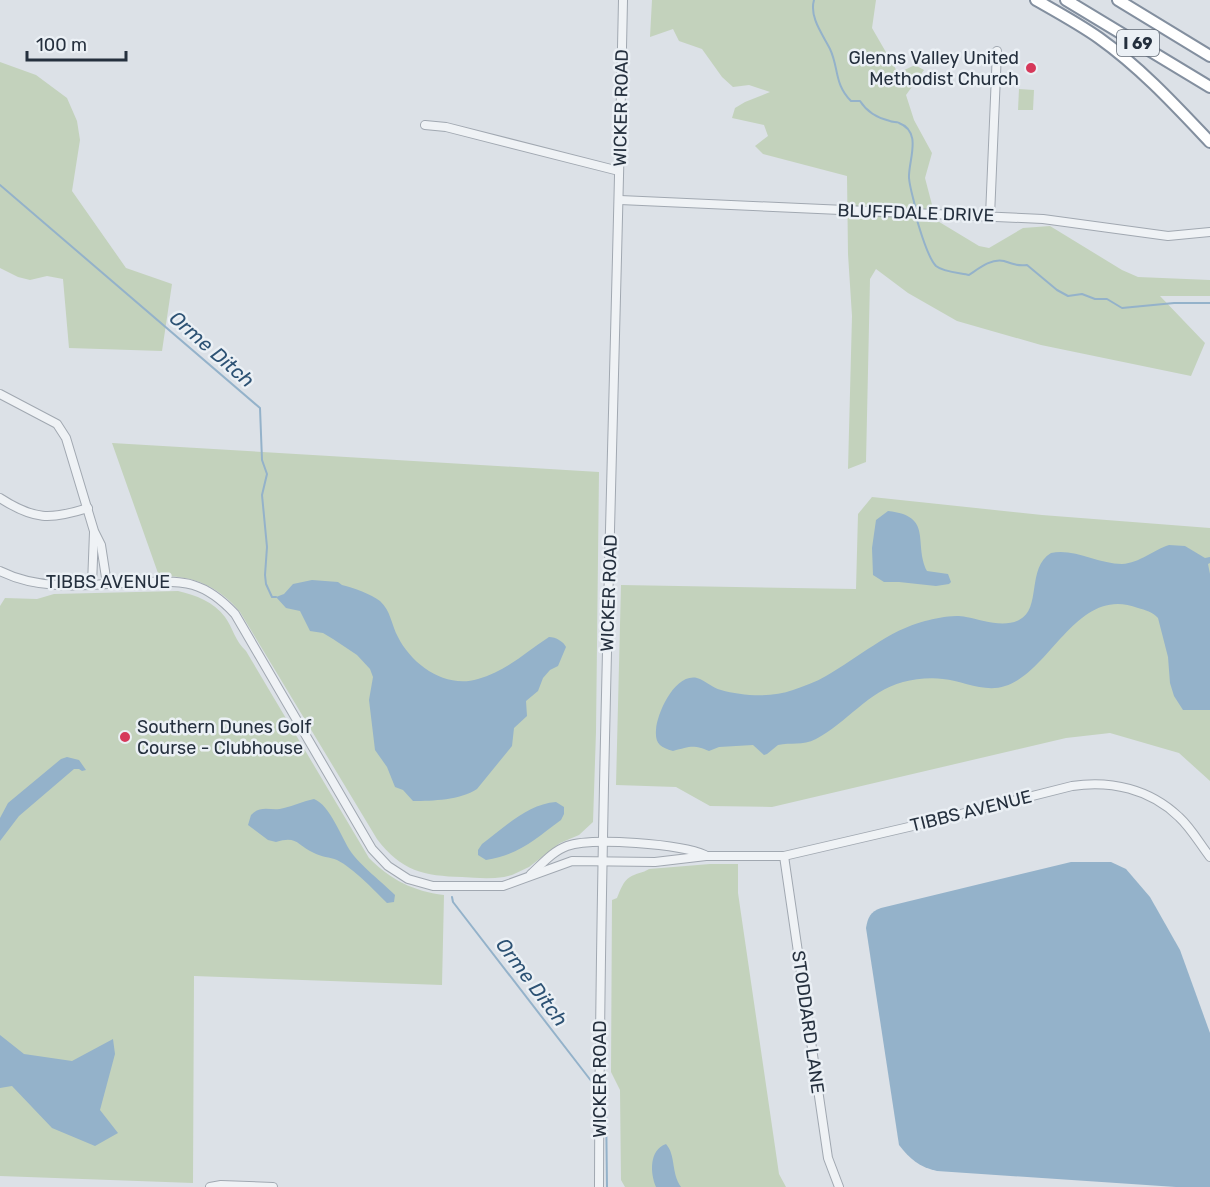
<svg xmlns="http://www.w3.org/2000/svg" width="1210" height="1187" font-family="Rubik,sans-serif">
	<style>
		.green { fill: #c3d2bc }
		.water { fill: #94b2ca }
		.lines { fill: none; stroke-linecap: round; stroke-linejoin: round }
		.stream { stroke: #94b2ca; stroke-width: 2 }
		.minor-casing { stroke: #a1a8b1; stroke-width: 10 }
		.highway-casing { stroke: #838f9f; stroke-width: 14 }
		.minor { stroke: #eff2f5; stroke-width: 8 }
		.highway { stroke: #fff; stroke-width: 10 }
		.poi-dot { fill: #d6385a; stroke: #ebf0f5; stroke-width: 2 }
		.labels { text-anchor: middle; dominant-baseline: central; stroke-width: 5; stroke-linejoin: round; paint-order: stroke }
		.shield { fill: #ebf0f5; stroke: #606a75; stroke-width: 1.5 }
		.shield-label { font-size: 16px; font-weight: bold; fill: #25303e }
		.poi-label { font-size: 18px; fill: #25303e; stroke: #ebf0f5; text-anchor: end }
		.street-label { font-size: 18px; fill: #25303e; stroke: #ebf0f5 }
		.water-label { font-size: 20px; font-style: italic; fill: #2d5274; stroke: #ebf0f5 }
	</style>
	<rect width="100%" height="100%" fill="#dce1e7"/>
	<g class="green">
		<polygon points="652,0 876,0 872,28 898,73 915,65 924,70 906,95 914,120 932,153 925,178 936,220 979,246 989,248 1023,228 1050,226 1122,270 1138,277 1210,280 1210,296 1160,296 1205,343 1191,376 1041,345 957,321 908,293 876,269 870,279 866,462 848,469 852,316 848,254 847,176 763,154 755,146 768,136 764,125 732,118 735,108 745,102 770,92 749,85 733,87 722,77 702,49 679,41 673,29 650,37"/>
		<polygon points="0,62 36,75 67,98 77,121 80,140 72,191 126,268 172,284 162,351 69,348 63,279 47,276 30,280 18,277 0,268"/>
		<polygon points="1019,89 1034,90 1033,110 1018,110"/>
		<path d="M112,443L599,472L596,732L593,822L579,835L560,843L529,867L512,875L504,877C490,879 476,878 462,877C424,876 401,871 377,839L240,612C219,586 192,575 159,576Z"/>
		<polygon points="872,497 1042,515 1210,528 1210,781 1179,753 1110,733 1066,738 772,807 710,806 676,787 616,785 621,585 856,589 858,514"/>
		<path d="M178,591C196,595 214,602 225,617C233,628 235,641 246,651L369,858C391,880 413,891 444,895L442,985L194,976L193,1183L0,1176V606L5,598L37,599L54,594Z"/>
		<path d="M710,864H738V893L779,1174L786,1187H625L621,1180L620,1090L611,1072L612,900L617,898C620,891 623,881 630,877C636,873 643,873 649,869Z"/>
	</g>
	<g class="water">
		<path d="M888,511C934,516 913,543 927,571L948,574L951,582L949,584L936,586L899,582H884L873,575L872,548L876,520Z"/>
		<path d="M1169,545L1185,546L1205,558L1210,557V563L1208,564L1210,574V710H1183L1174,696L1170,683L1168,657L1158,618C1153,612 1145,610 1138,608C1077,584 1051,672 1005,686C985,693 963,681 943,679C930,677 915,679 903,682C868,691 847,723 816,739C802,746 791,742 778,745L767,754L764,755L753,745L719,747L709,751C693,744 689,747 673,751C660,747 655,744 656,730C657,713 675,673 697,678C705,680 712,688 721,690C742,696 772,698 793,690C804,686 816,682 826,676C858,658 889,630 925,621C937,618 954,614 966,617C982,620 1003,628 1019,620C1042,609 1026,568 1051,553C1074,548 1098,564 1122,564C1140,563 1153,550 1169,545Z"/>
		<path d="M312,580L338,582L342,585C354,588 371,594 380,601C391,611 391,624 398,637C412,665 446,689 478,679C505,672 526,652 549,637C556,637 564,642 566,647L558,666L550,670L543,678L538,691L526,701L527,716L514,728L512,746L477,789C460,800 433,801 413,801L403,790L395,787L387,767L375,750L369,700L373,677L370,669L357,655L333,639L323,633L310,631L300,611L286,608L276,597L284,594L293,584Z"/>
		<polygon points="67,757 79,760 86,770 82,771 79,769 74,769 19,816 0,841 0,818 8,803 61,759"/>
		<path d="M314,799C330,805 341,837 351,852C359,864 384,884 395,895L394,902L387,903C373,889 353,868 337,860C330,857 321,857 314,853C297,845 297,835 276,842L268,840L248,825L251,815C261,804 272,812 284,808C294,806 303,801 314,799Z"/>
		<path d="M556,802L564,807V814L561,820C535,839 519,855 486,860L478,855V850L482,844C504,828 527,804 556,802Z"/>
		<path d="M1071,862H1111L1126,869L1150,897L1180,950L1210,1033V1187H1176L937,1171C919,1167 910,1159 899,1145L866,928C868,917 870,912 881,908Z"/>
		<polygon points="0,1035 24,1054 72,1061 113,1039 115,1054 100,1110 118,1133 95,1146 52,1128 12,1086 0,1088"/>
		<path d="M666,1144C676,1155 671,1173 681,1187H656C650,1173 649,1150 666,1144Z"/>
	</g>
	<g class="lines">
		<g class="stream">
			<path d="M814,0C809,17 823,35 830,49C839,68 834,84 851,101H860C867,112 877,118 890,121C891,122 899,122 899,123C923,132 908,161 909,178C910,189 914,200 916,211"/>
			<polyline points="0,185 260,408 262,460 267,474 262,495 267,547 265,575 266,584 272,597 276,597"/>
			<path d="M916,217C920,229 927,257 936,266C943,272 960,273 969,275C978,269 991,258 1004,261C1013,264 1017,266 1027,265L1057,290L1068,296L1082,294L1095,299H1107L1122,308L1174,303H1210"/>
			<polyline points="452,897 453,902 592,1082"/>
			<polyline points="606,1102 607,1187"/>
		</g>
		<defs>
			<g id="minor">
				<polyline points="425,125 446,127 619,171"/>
				<polyline points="620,200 1043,219 1168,236 1210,232"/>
				<polyline points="990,216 997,51"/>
				<polyline points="0,394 57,424 66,438 94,531 101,545 107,584"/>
				<path d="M0,498C34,520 50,520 88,508"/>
				<path d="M0,571C44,593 95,584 142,582C159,582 177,580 193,585C210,590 223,601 235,614L372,849L388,866L408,879L433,886H503L572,861L655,862L706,856H784L913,826L1072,786C1111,780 1150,789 1179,817C1191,828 1200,844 1210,857"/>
				<polyline points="92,585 94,532"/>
				<polyline points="784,856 828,1158 839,1187"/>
				<path d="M531,874C542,864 553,851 567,846C592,837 681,844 705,855"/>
				<polyline points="210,1187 221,1185 273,1187"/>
				<path d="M599,1187C600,791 615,396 623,0"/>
			</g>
			<g id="highway">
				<path d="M1036,0C1057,12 1079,24 1099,38C1141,68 1175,105 1210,142"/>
				<polyline points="1066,0 1210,87"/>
				<polyline points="1118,0 1210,56"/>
			</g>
		</defs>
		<use href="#minor" class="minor-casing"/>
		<use href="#highway" class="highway-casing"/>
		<use href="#minor" class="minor"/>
		<use href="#highway" class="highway"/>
	</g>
	<g class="poi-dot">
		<circle cx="1031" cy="68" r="6"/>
		<circle cx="125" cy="737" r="6"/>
	</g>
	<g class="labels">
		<rect class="shield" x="1117" y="30" width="42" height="26" rx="4.5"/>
		<g class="shield-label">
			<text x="1138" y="43">I 69</text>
		</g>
		<g class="poi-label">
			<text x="1019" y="58">Glenns Valley United<tspan x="1019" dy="21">Methodist Church</tspan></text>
			<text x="137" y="727" text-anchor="start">Southern Dunes Golf<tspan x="137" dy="21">Course - Clubhouse</tspan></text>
		</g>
		<g class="street-label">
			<text transform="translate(621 108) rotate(-89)">WICKER ROAD</text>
			<text transform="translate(916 213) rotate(2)">BLUFFDALE DRIVE</text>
			<text x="108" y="582">TIBBS AVENUE</text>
			<text transform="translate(609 593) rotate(-88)">WICKER ROAD</text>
			<text transform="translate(971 811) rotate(-14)">TIBBS AVENUE</text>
			<text transform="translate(808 1022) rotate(82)">STODDARD LANE</text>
			<text transform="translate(600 1079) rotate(-90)">WICKER ROAD</text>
		</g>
		<g class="water-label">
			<text transform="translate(212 349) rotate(41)">Orme Ditch</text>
			<text transform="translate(532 982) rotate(53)">Orme Ditch</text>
		</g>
	</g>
	<path d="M27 51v9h99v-9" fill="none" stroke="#25303e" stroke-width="3"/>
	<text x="36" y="51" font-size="18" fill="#25303e" stroke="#ebf0f5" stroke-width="4.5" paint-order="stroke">100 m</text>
</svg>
